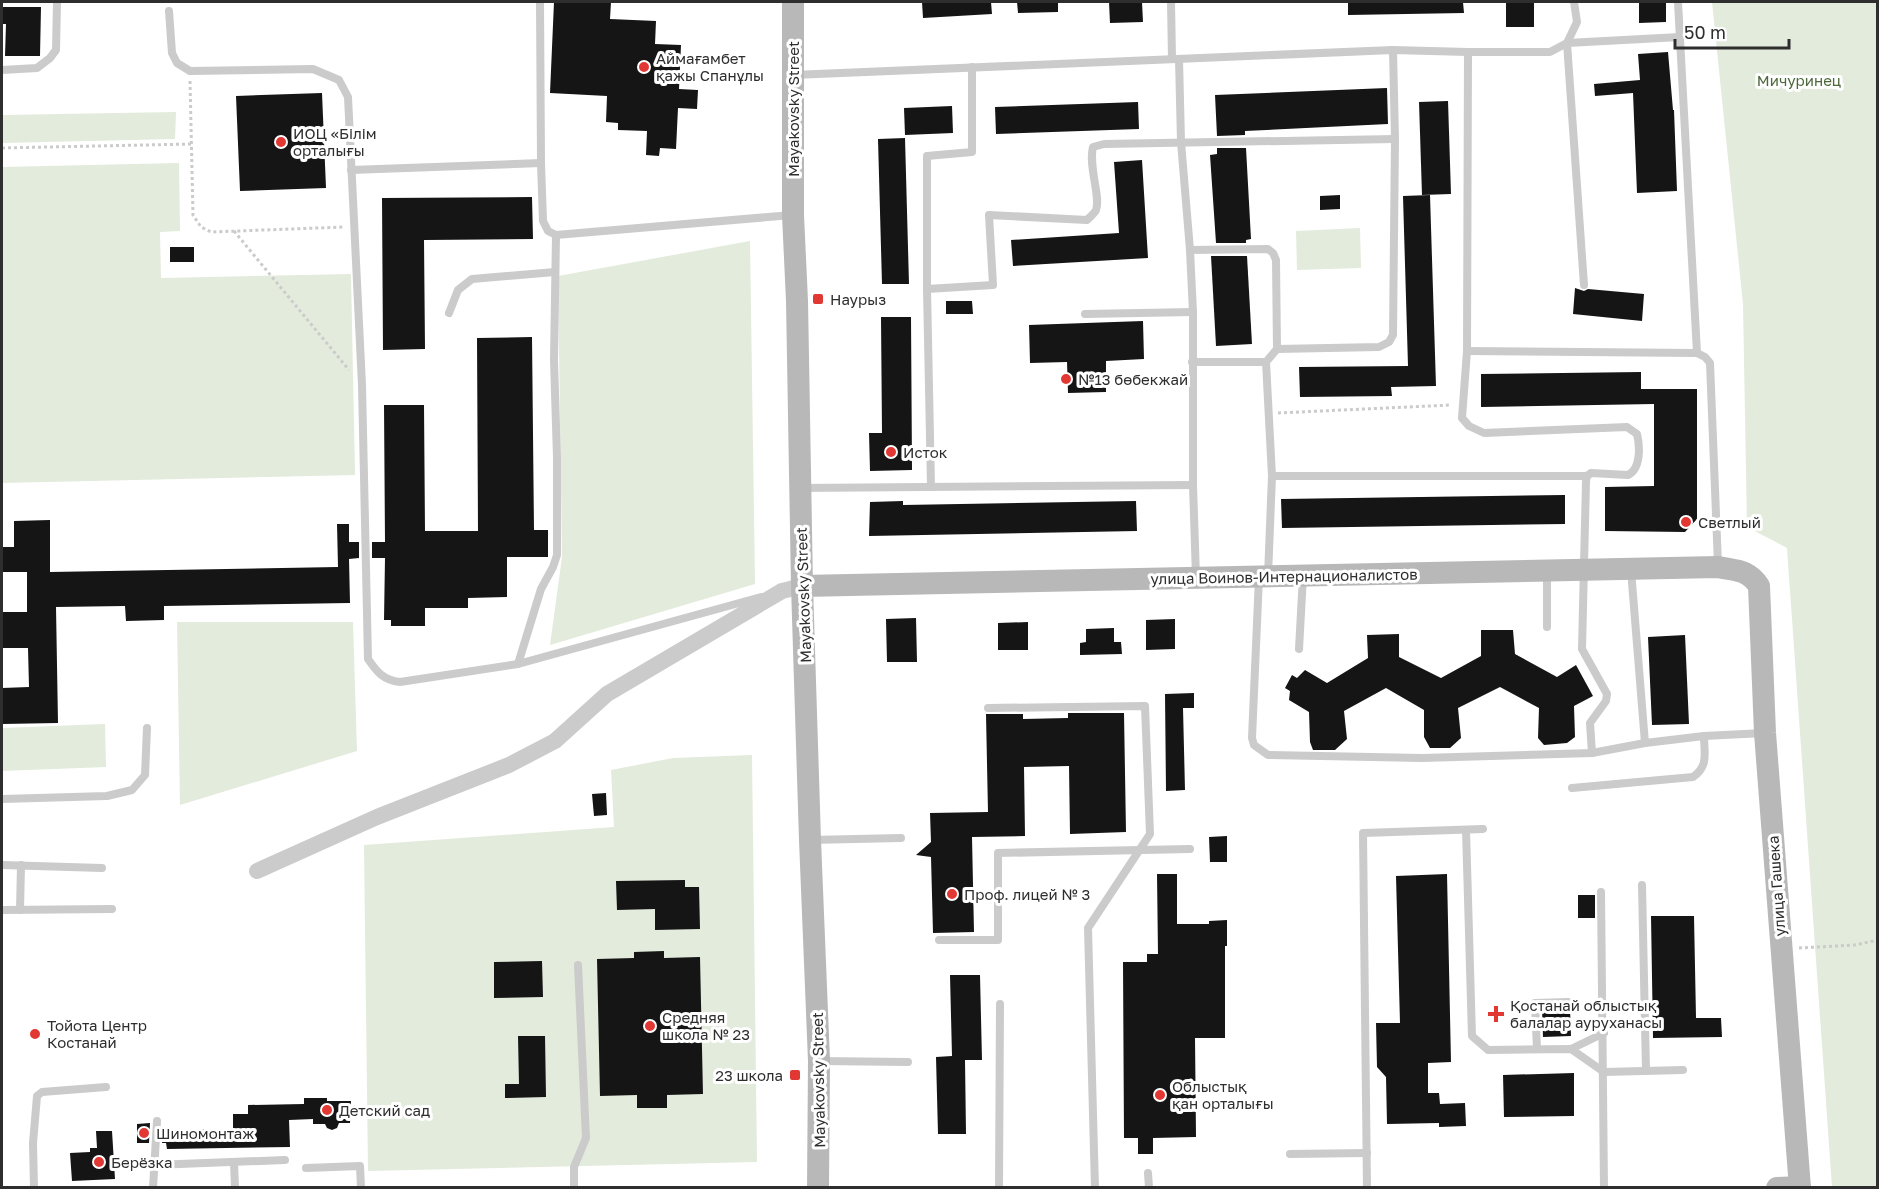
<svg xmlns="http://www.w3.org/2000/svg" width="1879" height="1189" font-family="'Golos Text',sans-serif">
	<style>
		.green { fill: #e3ebdc }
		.building { fill: #151515 }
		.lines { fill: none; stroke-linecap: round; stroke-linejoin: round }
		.path { stroke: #cbcbcb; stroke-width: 3; stroke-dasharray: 3 3; stroke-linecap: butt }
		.service { stroke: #cbcbcb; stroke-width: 8 }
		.minor { stroke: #cbcbcb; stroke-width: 16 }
		.secondary { stroke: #b8b8b8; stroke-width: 22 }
		.poi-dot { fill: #e13834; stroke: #fff; stroke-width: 2 }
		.labels { text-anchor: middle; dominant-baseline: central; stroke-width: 6; stroke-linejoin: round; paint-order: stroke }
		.poi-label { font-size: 15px; fill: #2e2e2e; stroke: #fff; text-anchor: start }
		.park-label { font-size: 15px; fill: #4d693c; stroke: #fff }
		.street-label { font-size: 15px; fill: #2e2e2e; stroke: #fff }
	</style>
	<rect width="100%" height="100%" fill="#fff"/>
	<g class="green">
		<polygon points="1712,2 1877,2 1877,1187 1832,1187 1787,548 1747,527 1743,304"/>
		<polygon points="176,112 175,139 2,143 2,115"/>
		<polygon points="179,163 180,231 160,232 161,278 351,274 355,475 2,483 2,167"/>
		<polygon points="1360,228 1361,268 1297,270 1296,231"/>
		<polygon points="750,241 755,584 550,645 562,557 558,276"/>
		<polygon points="177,622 353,622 357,751 180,805"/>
		<polygon points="105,724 106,767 2,771 2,728"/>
		<polygon points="752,755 757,1162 368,1171 364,845 614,827 611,770 673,758"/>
	</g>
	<g class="building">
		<polygon points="554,2 611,2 610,19 656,21 655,44 681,45 679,89 698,90 697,109 678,108 676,149 660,148 659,156 646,155 647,131 618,130 618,123 606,122 607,96 550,93"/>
		<polygon points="922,2 991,2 992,14 923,18"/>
		<polygon points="1017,2 1058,2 1058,12 1018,13"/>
		<polygon points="1109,2 1142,2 1143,22 1110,23"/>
		<polygon points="1348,2 1463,2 1464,13 1348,15"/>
		<rect x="1506" y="2" width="28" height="25"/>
		<polygon points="1639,2 1666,2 1666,22 1639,23"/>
		<polygon points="2,7 41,7 40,56 5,56 6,24 2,24"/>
		<polygon points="1668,52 1673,110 1674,110 1677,191 1637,193 1633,93 1595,96 1594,84 1640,80 1638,54"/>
		<polygon points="1387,88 1388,124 1245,131 1245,135 1217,136 1215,95"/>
		<polygon points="322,93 326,188 240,191 236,96"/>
		<polygon points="1448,101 1451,194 1422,195 1419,102"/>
		<polygon points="1138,102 1139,129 996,134 995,107"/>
		<polygon points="952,106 953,133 905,135 904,108"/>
		<polygon points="905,138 909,284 882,284 878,139"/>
		<polygon points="1217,148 1246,148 1251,239 1246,240 1246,243 1216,243 1210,155 1217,154"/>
		<polygon points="1142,160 1148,258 1013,266 1011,240 1119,233 1114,162"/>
		<polygon points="1340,195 1340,209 1320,210 1320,196"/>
		<polygon points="1430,195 1436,386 1391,387 1392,396 1300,397 1299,367 1408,366 1403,196"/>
		<polygon points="532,197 533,239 424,240 425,349 383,350 382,198"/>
		<rect x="170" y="247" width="24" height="15"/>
		<polygon points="1211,256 1247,256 1252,344 1216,346"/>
		<polygon points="1575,288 1584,291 1588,289 1644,294 1642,321 1573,314"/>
		<polygon points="946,301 972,301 973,314 946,314"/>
		<polygon points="881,317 911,317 912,470 870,471 869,433 882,433"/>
		<polygon points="1143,321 1144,359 1106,361 1106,392 1068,393 1067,362 1030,363 1029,325"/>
		<polygon points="532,337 534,530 548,530 548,557 507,557 507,597 468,598 468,608 425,608 425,626 391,626 391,620 384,620 385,558 372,558 372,542 385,542 384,405 424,405 425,531 478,531 477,338"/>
		<polygon points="1641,372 1641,389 1697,389 1697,519 1685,532 1605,531 1605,487 1654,486 1654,404 1481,407 1481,374"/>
		<polygon points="1565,495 1565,524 1282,528 1281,499"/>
		<polygon points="903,501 903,505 1136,501 1137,531 869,536 870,502"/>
		<polygon points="50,520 50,572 338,567 337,524 349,524 349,542 359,542 359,558 349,559 350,603 164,606 164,620 126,621 125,606 56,607 58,723 2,724 2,688 29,687 28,648 2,648 2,612 27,612 27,572 2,572 2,547 14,547 14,521"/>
		<polygon points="916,618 917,662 887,662 886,619"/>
		<polygon points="1175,619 1175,649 1146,650 1146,620"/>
		<polygon points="1028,622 1028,650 998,650 998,623"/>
		<polygon points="1114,628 1114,642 1121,642 1122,654 1080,655 1080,643 1086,642 1086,629"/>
		<polygon points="1481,630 1513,630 1515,654 1557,677 1576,665 1593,696 1574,706 1575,737 1567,743 1544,745 1538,738 1539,708 1500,687 1458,708 1461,738 1450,748 1430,748 1424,737 1424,710 1386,688 1344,711 1347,739 1335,750 1313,750 1310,742 1309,712 1289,700 1290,691 1285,688 1292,675 1297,678 1305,670 1327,683 1368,658 1367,635 1399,634 1399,657 1441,678 1481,656"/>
		<polygon points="1685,635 1689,724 1652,725 1648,637"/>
		<polygon points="1194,693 1194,708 1183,708 1185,790 1166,791 1165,694"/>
		<polygon points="1068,713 1124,713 1126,832 1070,834 1069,766 1024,767 1025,836 972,837 974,932 933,933 931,857 916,855 931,842 930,813 988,812 986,714 1023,714 1023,719 1068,718"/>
		<polygon points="606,793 607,815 594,816 592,794"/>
		<polygon points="1227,836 1227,862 1210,862 1209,837"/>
		<polygon points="1157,874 1177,874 1177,924 1209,924 1209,921 1227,920 1227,946 1225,946 1225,1038 1195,1038 1196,1137 1153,1138 1153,1154 1138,1154 1138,1138 1124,1138 1123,962 1147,962 1147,954 1158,954"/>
		<polygon points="1447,874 1451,1062 1428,1063 1428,1093 1439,1093 1440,1104 1465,1103 1466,1126 1439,1127 1439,1123 1387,1124 1386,1077 1377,1067 1376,1023 1400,1023 1396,876"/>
		<polygon points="685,880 685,887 699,887 700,929 655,930 655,909 617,910 616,881"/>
		<rect x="1578" y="895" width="17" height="23"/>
		<polygon points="1651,916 1694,916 1696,1018 1721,1018 1722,1037 1653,1038"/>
		<polygon points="664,951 664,958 700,957 703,1094 667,1095 667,1108 637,1108 637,1095 600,1096 597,959 634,958 634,952"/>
		<polygon points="542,961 543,997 494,998 494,962"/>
		<polygon points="950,975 980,975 982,1060 965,1060 966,1134 938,1134 936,1057 952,1056"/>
		<polygon points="1570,1008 1571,1036 1543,1037 1542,1009"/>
		<polygon points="518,1036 545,1036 546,1097 505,1098 505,1084 519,1084"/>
		<polygon points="1574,1073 1574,1116 1504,1117 1503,1075"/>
		<polygon points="304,1098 327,1098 327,1101 351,1101 350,1123 339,1123 337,1128 332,1130 327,1128 325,1124 313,1124 313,1119 289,1120 290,1147 167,1149 166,1143 162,1143 163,1130 233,1129 233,1114 248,1114 248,1105 304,1104"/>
		<polygon points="150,1123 149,1143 137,1143 137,1124"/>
		<polygon points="96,1131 112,1131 115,1179 72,1181 70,1153 90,1152 90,1148 97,1148"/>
	</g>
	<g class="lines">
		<g class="path">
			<polyline points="190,81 193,215 201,227 211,232 345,227"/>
			<polyline points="2,148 192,144"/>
			<polyline points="234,231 349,370"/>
			<polyline points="1278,413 1451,405"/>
			<polyline points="1799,948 1855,945 1878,940"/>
		</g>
		<g class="service">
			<polyline points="540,2 541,163 543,221 548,231 556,235 792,215"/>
			<polyline points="1171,2 1172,59"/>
			<polyline points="1574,2 1577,22 1567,43 1584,285"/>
			<polyline points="1678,2 1697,353"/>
			<path d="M169,11L172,53L177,63L190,71L313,69L339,80L348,97L362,385L368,659C377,672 383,680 400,682L518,664L761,597"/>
			<path d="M1468,52L1467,351L1462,418L1469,426L1484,433L1627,427L1637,434C1640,446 1641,469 1628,475L1591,473L1587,476L1586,481L1582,649L1607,694L1606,701L1590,723L1592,753"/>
			<polyline points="1179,59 1181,142 1190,250 1193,312 1193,485 1196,577"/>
			<path d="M972,67V152L927,156V289L993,285L989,215L1087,220C1090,217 1094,214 1096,210C1101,197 1088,166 1093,147L1104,144L1395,139"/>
			<polyline points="2,70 37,68 50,58 56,50 57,2"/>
			<polyline points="793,75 1393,50 1468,52 1550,52 1567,43 1680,37"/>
			<polyline points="351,170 541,163"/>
			<polyline points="1190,250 1268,249 1273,253 1276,260 1277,349"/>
			<polyline points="927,289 931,487"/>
			<polyline points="449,313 458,290 472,279 555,272"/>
			<polyline points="1085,314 1193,312"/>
			<polyline points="1467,351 1697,353 1705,357 1710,363 1718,565"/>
			<polyline points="1192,362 1266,362"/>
			<polyline points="1272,476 1587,476"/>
			<polyline points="800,488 1193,485"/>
			<polyline points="1631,570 1645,743"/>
			<polyline points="1268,576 1272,476 1266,362 1277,349 1379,347 1389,342 1393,335 1395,139 1393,50"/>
			<polyline points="1259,577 1252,738 1254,745 1268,755 1422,758 1592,753 1645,743 1704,736 1764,733"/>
			<polyline points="1547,627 1547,571"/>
			<polyline points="1299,649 1303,576"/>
			<polyline points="518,664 541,589 553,567 557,555 557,458 554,360 556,235"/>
			<polyline points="988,708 1145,706 1150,834 1088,928 1095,1188"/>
			<path d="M1572,788L1693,777C1709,766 1704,753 1704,736"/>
			<polyline points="2,799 107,796 132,790 145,775 147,728"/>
			<polyline points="1466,830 1472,1036 1488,1050 1571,1049 1604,1072 1683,1070"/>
			<polyline points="810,840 901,838"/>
			<polyline points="2,865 102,868"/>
			<polyline points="1642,885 1646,1071"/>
			<polyline points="1601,892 1604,1188"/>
			<polyline points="2,910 112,909"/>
			<polyline points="20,910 21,865"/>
			<polyline points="939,940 998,940 998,853 1190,849"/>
			<polyline points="1537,1049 1535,1003 1568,1002"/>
			<polyline points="1571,1049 1604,1033"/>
			<polyline points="820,1061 908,1062"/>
			<polyline points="1290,1154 1367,1153"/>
			<polyline points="234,1162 235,1188"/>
			<polyline points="154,1165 285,1160"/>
			<polyline points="306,1168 360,1166 361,1188"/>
			<polyline points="1148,1173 1149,1188"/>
			<polyline points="34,1188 33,1143 37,1096 42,1092 106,1087"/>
			<polyline points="153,1188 157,1121"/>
			<polyline points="574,1188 574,1167 586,1138 578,965"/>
			<polyline points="999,1188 1000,1004"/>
			<polyline points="1367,1188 1363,833 1483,829"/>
		</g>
		<polyline class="minor" points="257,871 377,817 509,765 555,741 607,694 782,591 802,586"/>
		<g class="secondary">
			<polyline points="793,2 793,215 797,301 802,586 810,840 819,1061 818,1188"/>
			<path d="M802,586L1718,567C1736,571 1748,569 1759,586L1765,733L1800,1188"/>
			<polyline points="1777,1188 1800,1187"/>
		</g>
	</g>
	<g class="poi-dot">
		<circle cx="644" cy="67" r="6"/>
		<circle cx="281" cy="142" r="6"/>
		<rect x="812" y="293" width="12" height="12" rx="3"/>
		<circle cx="1066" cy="379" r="6"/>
		<circle cx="891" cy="452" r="6"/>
		<circle cx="1686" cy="522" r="6"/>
		<circle cx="952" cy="894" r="6"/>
		<path d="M1493 1005h6v6h6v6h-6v6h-6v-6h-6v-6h6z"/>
		<circle cx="650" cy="1026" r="6"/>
		<circle cx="35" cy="1034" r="6"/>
		<rect x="789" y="1069" width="12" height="12" rx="3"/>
		<circle cx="1160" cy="1095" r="6"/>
		<circle cx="327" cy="1110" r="6"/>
		<circle cx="144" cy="1133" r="6"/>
		<circle cx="99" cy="1162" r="6"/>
	</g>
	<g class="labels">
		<g class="poi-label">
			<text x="656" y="58">Аймағамбет<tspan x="656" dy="17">қажы Спанұлы</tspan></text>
			<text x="293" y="133">ИОЦ «Білім<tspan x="293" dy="17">орталығы</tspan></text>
			<text x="830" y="299">Наурыз</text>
			<text x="1078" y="379">№13 бөбекжай</text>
			<text x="903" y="452">Исток</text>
			<text x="1698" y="522">Светлый</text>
			<text x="964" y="894">Проф. лицей № 3</text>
			<text x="1510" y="1005">Қостанай облыстық<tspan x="1510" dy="17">балалар ауруханасы</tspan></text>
			<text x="662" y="1017">Средняя<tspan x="662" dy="17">школа № 23</tspan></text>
			<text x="47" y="1025">Тойота Центр<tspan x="47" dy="17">Костанай</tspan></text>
			<text x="783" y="1075" text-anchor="end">23 школа</text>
			<text x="1172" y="1086">Облыстық<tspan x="1172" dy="17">қан орталығы</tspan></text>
			<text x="339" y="1110">Детский сад</text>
			<text x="156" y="1133">Шиномонтаж</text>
			<text x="111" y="1162">Берёзка</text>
		</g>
		<g class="park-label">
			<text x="1799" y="80">Мичуринец</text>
		</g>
		<g class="street-label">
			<text transform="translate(793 109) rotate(-90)">Mayakovsky Street</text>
			<text transform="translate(1284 576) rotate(-1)">улица Воинов-Интернационалистов</text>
			<text transform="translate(803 595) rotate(-92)">Mayakovsky Street</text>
			<text transform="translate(1776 886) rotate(-94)">улица Гашека</text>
			<text transform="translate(818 1080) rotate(-91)">Mayakovsky Street</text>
		</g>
	</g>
	<rect width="1879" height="1189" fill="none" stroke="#2e2e2e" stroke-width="6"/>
	<path d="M1675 39v9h114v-9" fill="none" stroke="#2e2e2e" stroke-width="3"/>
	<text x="1684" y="39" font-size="18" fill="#2e2e2e" stroke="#ffffff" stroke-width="4.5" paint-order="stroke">50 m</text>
</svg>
